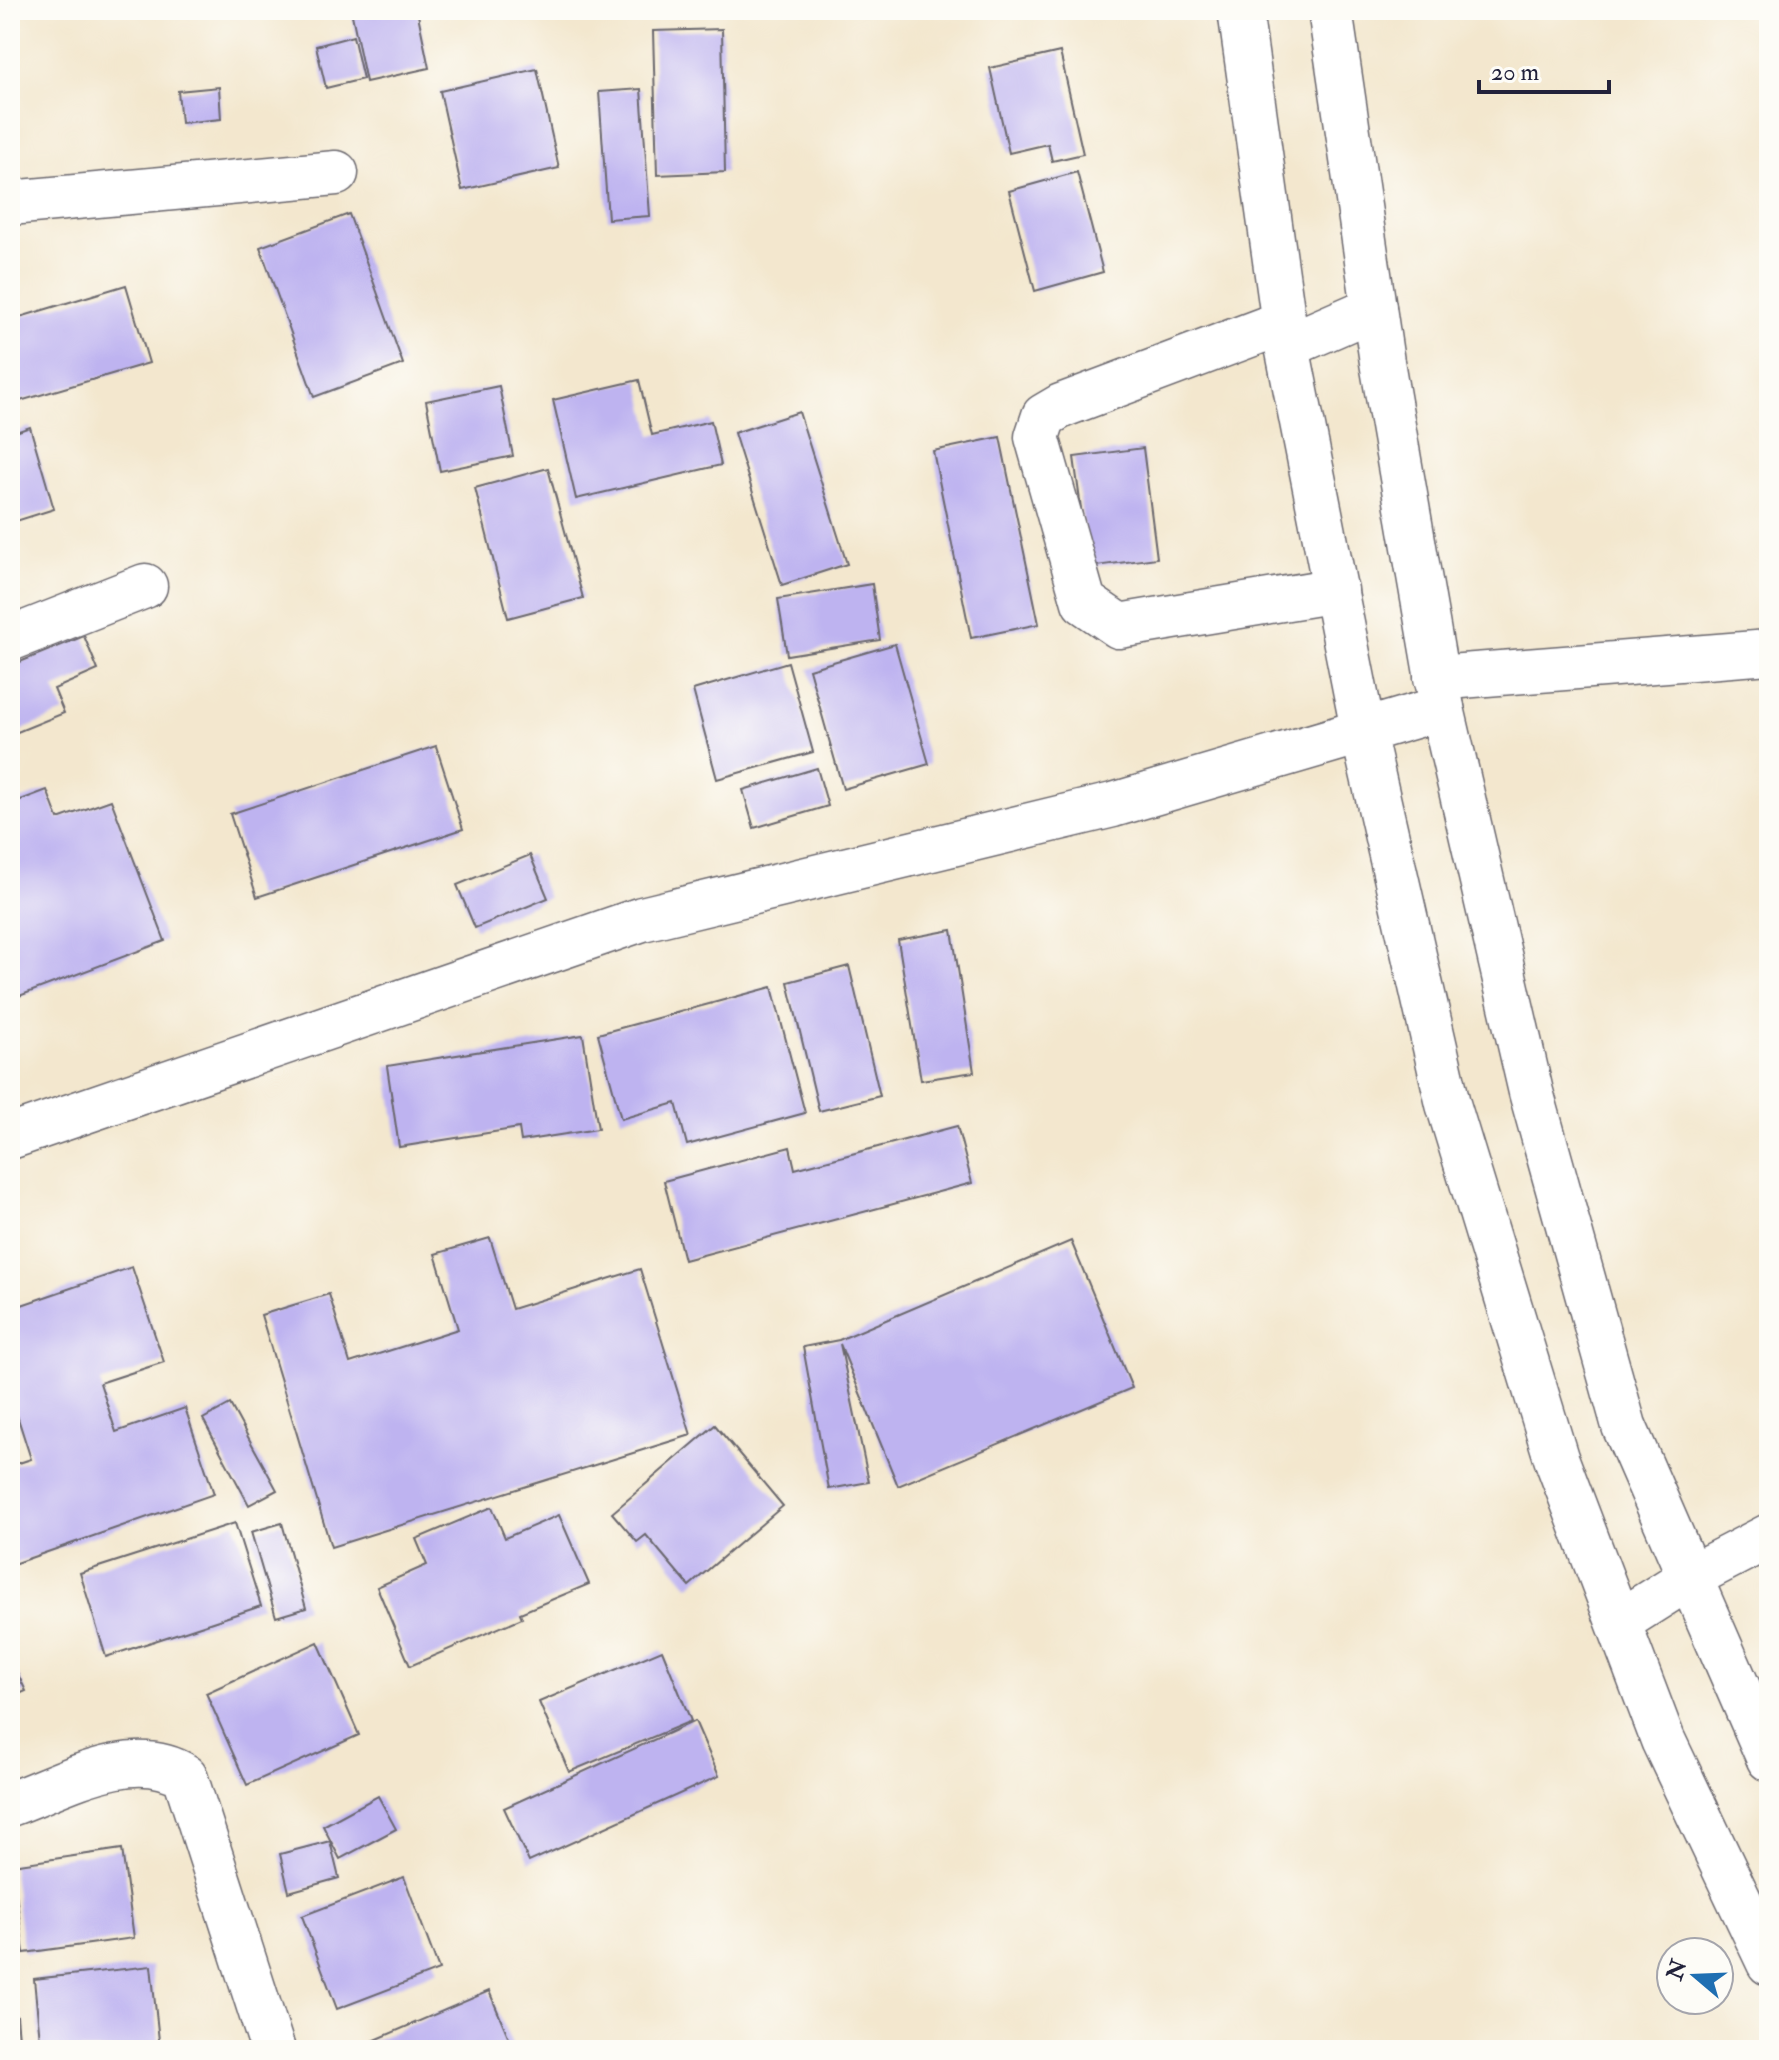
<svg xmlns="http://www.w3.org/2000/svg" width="1779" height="2060" font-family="'IM FELL Double Pica',serif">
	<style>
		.building { fill: #beb3f0 }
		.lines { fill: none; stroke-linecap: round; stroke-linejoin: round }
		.minor-casing { stroke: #6b676e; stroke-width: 47 }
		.major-casing { stroke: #6b676e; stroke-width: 47 }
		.minor { stroke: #fff; stroke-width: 44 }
		.major { stroke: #fff; stroke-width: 44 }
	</style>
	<rect width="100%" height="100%" fill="#fdfcf7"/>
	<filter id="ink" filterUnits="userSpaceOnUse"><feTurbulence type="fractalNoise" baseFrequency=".0125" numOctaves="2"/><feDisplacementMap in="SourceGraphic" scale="16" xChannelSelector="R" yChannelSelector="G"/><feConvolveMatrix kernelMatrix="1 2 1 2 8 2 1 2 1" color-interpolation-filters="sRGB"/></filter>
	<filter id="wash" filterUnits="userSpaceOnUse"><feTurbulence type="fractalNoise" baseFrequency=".006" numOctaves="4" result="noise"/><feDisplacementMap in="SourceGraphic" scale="32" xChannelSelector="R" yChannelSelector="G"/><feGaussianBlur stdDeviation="1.8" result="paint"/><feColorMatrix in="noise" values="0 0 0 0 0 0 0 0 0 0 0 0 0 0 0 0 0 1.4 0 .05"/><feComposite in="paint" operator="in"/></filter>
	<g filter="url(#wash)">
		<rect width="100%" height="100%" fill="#f3e7ce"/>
		<g id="blocks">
			<g class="building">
				<polygon points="351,10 417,10 429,68 366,82"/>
				<polygon points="722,29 725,172 657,175 653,31"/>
				<polygon points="353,36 363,79 326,88 316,46"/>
				<polygon points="1060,52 1083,154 1052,161 1048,144 1009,153 990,68"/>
				<polygon points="537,69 559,168 462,190 440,91"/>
				<polygon points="219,87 221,119 181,123 178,91"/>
				<polygon points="641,89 650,216 608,219 599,92"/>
				<polygon points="1077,172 1103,272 1035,291 1009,191"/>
				<polygon points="349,214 403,364 314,397 260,247"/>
				<polygon points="126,285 149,363 10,404 10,320"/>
				<polygon points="639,380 652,435 711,421 721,465 576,499 553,400"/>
				<polygon points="499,386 513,456 440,471 426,401"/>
				<polygon points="799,412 847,564 782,585 734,433"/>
				<polygon points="30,427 54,509 10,523 10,434"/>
				<polygon points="1000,437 1039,624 971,638 933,451"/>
				<polygon points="1143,448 1157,558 1089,567 1074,457"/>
				<polygon points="548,468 583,598 508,618 475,488"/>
				<polygon points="872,584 880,640 787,655 778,599"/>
				<polygon points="84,636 98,670 54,689 64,713 10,735 10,666"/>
				<polygon points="895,644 929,764 843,789 809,669"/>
				<polygon points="788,662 813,752 717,779 693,690"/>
				<polygon points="436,746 463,829 257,897 230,814"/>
				<polygon points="817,768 828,806 754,828 743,790"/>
				<polygon points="47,790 58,819 111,800 165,941 14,998 10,987 10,804"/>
				<polygon points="530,855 548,898 475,928 457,885"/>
				<polygon points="952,930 974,1072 921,1080 898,940"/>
				<polygon points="849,966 880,1096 819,1111 788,982"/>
				<polygon points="772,987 805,1113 687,1145 676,1103 621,1119 598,1034"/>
				<polygon points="583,1035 598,1129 521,1141 519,1128 399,1147 387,1066"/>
				<polygon points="957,1126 972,1183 684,1260 664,1181 790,1147 795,1169"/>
				<polygon points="490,1238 512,1309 640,1269 691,1435 331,1547 261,1315 329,1294 350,1363 458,1329 435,1254"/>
				<polygon points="1071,1241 1132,1388 898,1486 840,1344 869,1482 829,1489 803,1347 839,1340"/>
				<polygon points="132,1267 164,1362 100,1383 116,1432 185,1408 214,1494 10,1565 10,1466 31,1459 15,1409 10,1410 10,1309"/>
				<polygon points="230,1404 277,1490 249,1505 203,1419"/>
				<polygon points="715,1425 783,1506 689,1586 646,1535 637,1542 612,1513"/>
				<polygon points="492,1507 505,1538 559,1515 589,1584 520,1613 522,1618 410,1666 377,1587 427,1565 416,1539"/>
				<polygon points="235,1523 261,1606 106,1657 80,1573"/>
				<polygon points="282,1523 306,1608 276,1617 251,1532"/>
				<polygon points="318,1642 359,1735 247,1785 206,1693"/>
				<polygon points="662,1650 691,1721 569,1772 539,1702"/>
				<polygon points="10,1658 26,1691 10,1698"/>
				<polygon points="695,1721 719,1776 529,1862 504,1808"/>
				<polygon points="378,1796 396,1829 340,1859 323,1826"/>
				<polygon points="330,1841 339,1878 289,1892 280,1854"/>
				<polygon points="122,1849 134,1938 24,1953 12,1865"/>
				<polygon points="404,1877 439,1970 337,2009 302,1916"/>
				<polygon points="151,1966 160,2050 41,2050 34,1979"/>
				<polygon points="489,1991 514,2050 352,2050"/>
				<polygon points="10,2016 17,2016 20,2050 10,2050"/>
			</g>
		</g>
	</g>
	<g filter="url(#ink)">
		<use href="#blocks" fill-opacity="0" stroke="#6b676e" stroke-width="2"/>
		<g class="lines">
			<defs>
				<g id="minor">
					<polyline points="10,203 336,173"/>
					<polyline points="1284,322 1061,406 1044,416 1037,437 1084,602 1119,626 1336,590"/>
					<polyline points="10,639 145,586"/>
					<polyline points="1436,678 1769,652"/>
					<polyline points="10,1137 642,919 1113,805 1442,708"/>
					<polyline points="1619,1622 1690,1577 1769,1536"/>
					<path d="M10,1804C63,1785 133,1743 185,1776L273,2050"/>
				</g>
				<g id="major">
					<polyline points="1240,10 1287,346 1367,750 1448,1104 1556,1458 1663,1740 1769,1963"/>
					<polyline points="1330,10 1382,362 1442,708 1531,1092 1624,1426 1769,1759"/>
					<polyline points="1287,346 1374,308"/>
				</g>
			</defs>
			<use href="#minor" class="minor-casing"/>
			<use href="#major" class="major-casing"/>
			<use href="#minor" class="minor"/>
			<use href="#major" class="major"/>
		</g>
	</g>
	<rect width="1779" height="2060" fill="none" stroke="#fdfcf7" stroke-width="40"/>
	<g transform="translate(1695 1976) rotate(289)"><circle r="38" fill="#fdfcf7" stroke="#a5a5ac" stroke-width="2"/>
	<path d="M0-6L14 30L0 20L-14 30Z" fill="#1f6fb2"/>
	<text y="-12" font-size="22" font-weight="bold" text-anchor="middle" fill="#22223b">N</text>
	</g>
	<path d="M1479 80v12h130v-12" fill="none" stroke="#22223b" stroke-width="4"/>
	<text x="1491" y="80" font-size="24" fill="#22223b" stroke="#fdfcf7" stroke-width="6" paint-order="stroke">20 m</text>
</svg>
